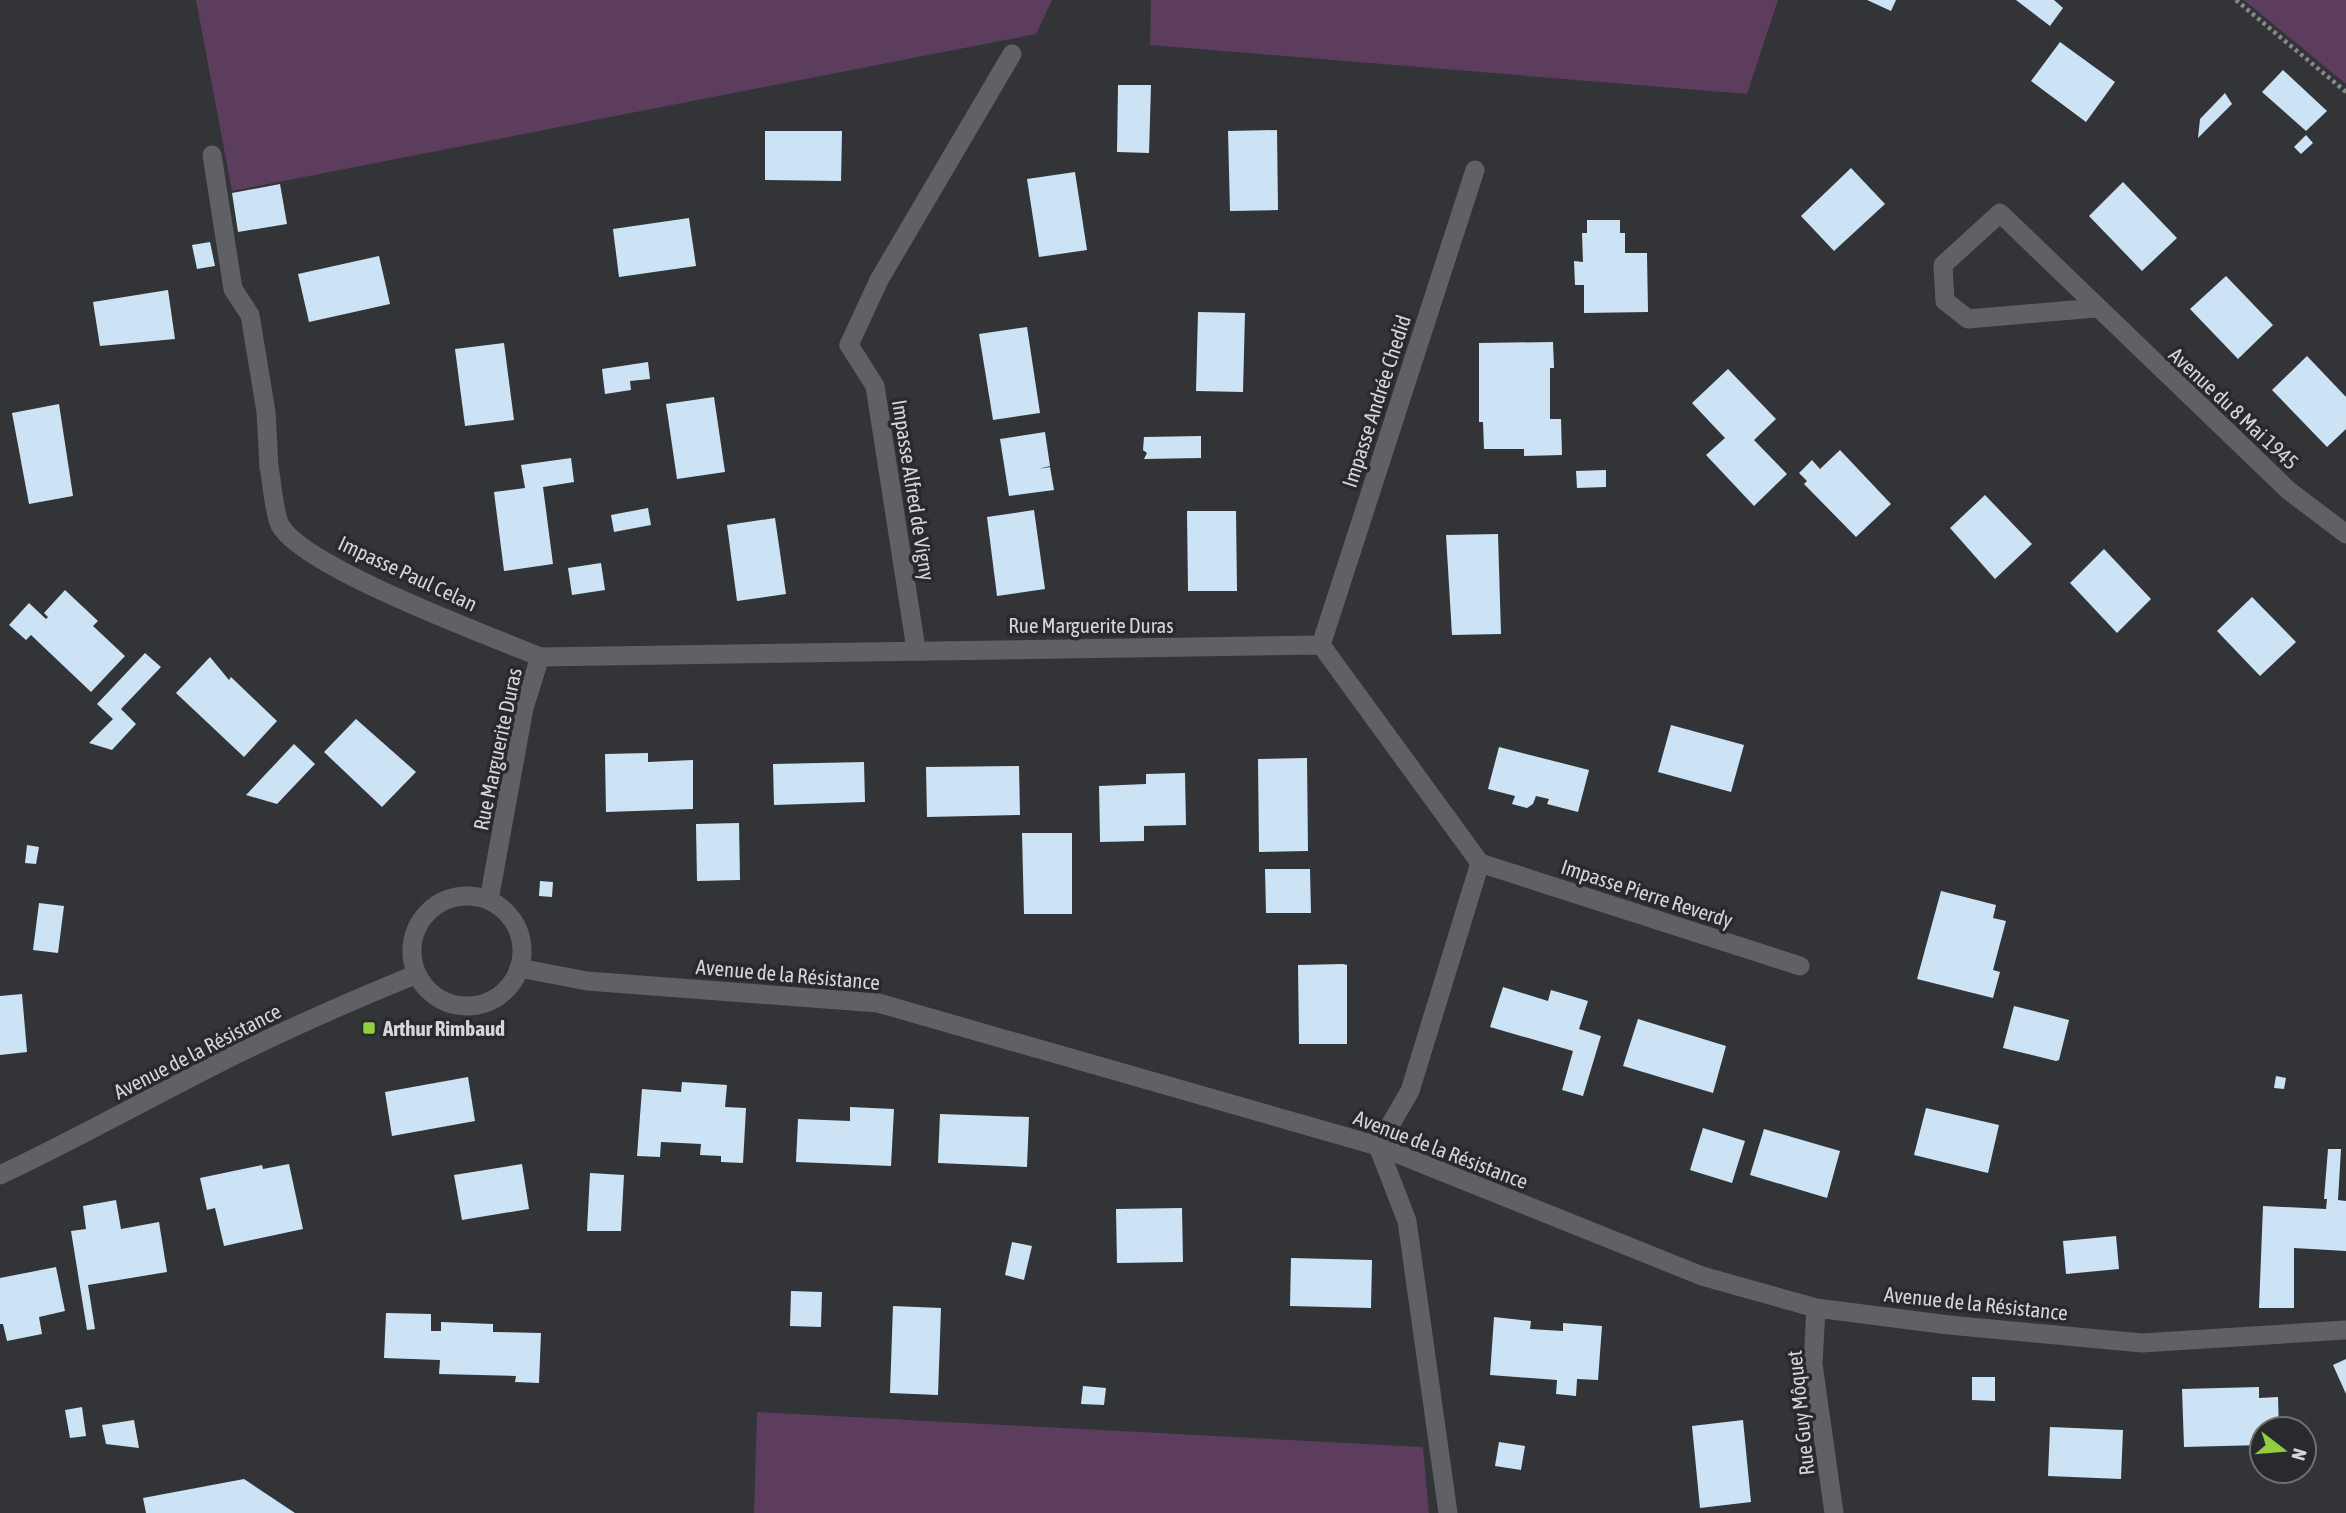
<svg xmlns="http://www.w3.org/2000/svg" width="2346" height="1513" font-family="'Asap Condensed',sans-serif">
	<style>
		.green { fill: #5c3d5d }
		.building { fill: #cce3f5 }
		.lines { fill: none; stroke-linecap: round; stroke-linejoin: round }
		.path { stroke: #86888a; stroke-width: 4.5; stroke-dasharray: 3.5 3.5; stroke-linecap: butt }
		.service { stroke: #606166; stroke-width: 19 }
		.minor { stroke: #606166; stroke-width: 19 }
		.poi-dot { fill: #92cd3e; stroke: #282a2d; stroke-width: 2.5 }
		.labels { text-anchor: middle; dominant-baseline: central; stroke-width: 7; stroke-linejoin: round; paint-order: stroke }
		.street-label { font-size: 21px; fill: #d5d6d8; stroke: #282a2d }
		.poi-label { font-size: 21px; font-weight: bold; fill: #d5d6d8; stroke: #282a2d; text-anchor: start }
	</style>
	<rect width="100%" height="100%" fill="#323437"/>
	<g class="green">
		<polygon points="196,0 1052,0 1036,34 232,191"/>
		<polygon points="1151,0 1778,0 1747,94 1150,45"/>
		<polygon points="2244,0 2346,0 2346,84"/>
		<polygon points="757,1412 1423,1447 1429,1513 754,1513"/>
	</g>
	<g class="building">
		<polygon points="1867,0 1896,0 1891,11"/>
		<polygon points="2016,0 2054,0 2063,8 2050,26"/>
		<polygon points="2060,42 2115,82 2086,122 2031,81"/>
		<polygon points="2283,70 2327,111 2306,131 2262,92"/>
		<polygon points="1118,85 1151,85 1149,153 1117,152"/>
		<polygon points="2225,93 2232,104 2198,138 2200,119"/>
		<polygon points="1277,130 1278,210 1230,211 1228,131"/>
		<polygon points="765,131 842,131 841,181 765,180"/>
		<polygon points="2306,135 2313,143 2301,154 2294,147"/>
		<polygon points="1851,168 1885,204 1834,251 1801,216"/>
		<polygon points="1075,172 1087,250 1039,257 1027,179"/>
		<polygon points="2123,182 2177,238 2142,271 2089,216"/>
		<polygon points="280,184 287,224 238,232 232,193"/>
		<polygon points="689,218 696,266 619,277 613,229"/>
		<polygon points="1587,220 1620,220 1620,233 1625,233 1625,253 1647,253 1648,312 1584,313 1584,285 1575,285 1574,261 1583,262 1582,233 1587,233"/>
		<polygon points="210,242 215,266 197,269 192,245"/>
		<polygon points="379,256 390,304 309,322 298,274"/>
		<polygon points="2226,276 2273,325 2238,359 2190,309"/>
		<polygon points="168,290 175,339 100,346 93,302"/>
		<polygon points="1198,312 1245,313 1243,392 1196,391"/>
		<polygon points="1027,327 1040,413 993,420 979,334"/>
		<polygon points="1553,342 1554,368 1550,368 1550,419 1561,419 1562,455 1524,456 1524,449 1484,449 1483,422 1479,422 1479,343"/>
		<polygon points="504,343 514,420 465,426 455,349"/>
		<polygon points="2307,356 2346,397 2346,429 2327,447 2272,390"/>
		<polygon points="648,362 650,379 630,381 631,390 605,394 602,369"/>
		<polygon points="1728,369 1776,419 1754,440 1787,474 1754,506 1706,455 1725,438 1692,403"/>
		<polygon points="714,397 725,472 677,479 666,404"/>
		<polygon points="59,404 73,496 29,504 12,413"/>
		<polygon points="1045,432 1050,466 1038,469 1050,467 1054,490 1009,496 1000,439"/>
		<polygon points="1201,436 1201,458 1144,459 1147,453 1143,450 1144,437"/>
		<polygon points="1840,450 1891,504 1856,537 1804,484 1807,481 1799,473 1812,460 1820,469"/>
		<polygon points="571,458 574,482 543,487 553,564 504,571 494,492 525,488 521,465"/>
		<polygon points="1606,470 1606,487 1577,488 1576,471"/>
		<polygon points="1985,495 2032,544 1995,579 1950,528"/>
		<polygon points="648,508 651,525 614,532 611,515"/>
		<polygon points="1034,510 1045,589 997,596 987,517"/>
		<polygon points="1187,511 1236,511 1237,591 1188,591"/>
		<polygon points="775,518 786,594 737,601 727,525"/>
		<polygon points="1498,534 1501,634 1452,635 1446,535"/>
		<polygon points="2104,549 2151,599 2117,633 2070,583"/>
		<polygon points="601,563 605,590 572,595 568,568"/>
		<polygon points="65,590 98,621 93,626 125,656 91,692 31,635 26,640 9,625 29,603 46,619 48,617 44,613"/>
		<polygon points="2252,597 2296,642 2260,676 2217,631"/>
		<polygon points="145,653 161,667 121,709 136,724 112,750 89,743 113,719 97,704"/>
		<polygon points="210,657 229,680 231,677 277,721 244,757 176,693"/>
		<polygon points="356,719 416,772 382,807 324,752"/>
		<polygon points="1671,725 1744,745 1731,792 1658,772"/>
		<polygon points="294,744 315,764 277,804 246,795"/>
		<polygon points="1499,747 1589,770 1578,812 1547,804 1549,799 1536,796 1533,804 1527,808 1512,804 1515,796 1488,789"/>
		<polygon points="648,753 648,762 693,760 693,809 606,812 605,754"/>
		<polygon points="1307,758 1308,851 1259,852 1258,759"/>
		<polygon points="864,762 865,802 774,805 773,764"/>
		<polygon points="1019,766 1020,815 927,817 926,767"/>
		<polygon points="1185,773 1186,825 1144,826 1144,841 1100,842 1099,786 1146,784 1146,774"/>
		<polygon points="739,823 740,880 697,881 696,824"/>
		<polygon points="1022,833 1072,833 1072,914 1024,914"/>
		<polygon points="27,845 39,847 36,864 25,863"/>
		<polygon points="1265,869 1310,869 1311,913 1266,913"/>
		<polygon points="540,881 553,882 552,897 539,896"/>
		<polygon points="1941,891 1996,905 1993,918 2006,921 1993,970 2000,972 1993,998 1917,979"/>
		<polygon points="39,903 64,906 58,953 33,950"/>
		<polygon points="1343,964 1347,965 1347,1044 1299,1044 1298,965"/>
		<polygon points="1503,987 1548,1001 1551,990 1588,1001 1579,1029 1601,1036 1583,1096 1562,1090 1573,1051 1490,1027"/>
		<polygon points="22,994 27,1052 0,1055 0,996"/>
		<polygon points="2014,1006 2069,1020 2059,1060 2056,1061 2003,1048"/>
		<polygon points="1638,1019 1726,1046 1713,1093 1623,1066"/>
		<polygon points="2276,1076 2286,1078 2284,1089 2274,1088"/>
		<polygon points="468,1077 475,1121 392,1136 385,1092"/>
		<polygon points="682,1082 727,1085 725,1107 746,1108 743,1163 721,1162 721,1156 700,1155 701,1144 661,1142 660,1157 637,1156 642,1089 681,1092"/>
		<polygon points="850,1107 894,1109 891,1166 796,1162 798,1119 850,1121"/>
		<polygon points="1926,1108 1999,1125 1988,1173 1914,1155"/>
		<polygon points="940,1114 1029,1117 1027,1167 938,1163"/>
		<polygon points="1703,1128 1745,1141 1732,1183 1690,1170"/>
		<polygon points="1764,1129 1840,1151 1827,1198 1750,1175"/>
		<polygon points="2328,1149 2341,1149 2338,1200 2346,1201 2346,1251 2294,1248 2294,1308 2259,1308 2263,1206 2326,1209 2327,1199 2324,1199"/>
		<polygon points="289,1164 303,1229 224,1246 215,1208 207,1210 200,1178 262,1165 263,1169"/>
		<polygon points="522,1164 529,1209 462,1220 454,1175"/>
		<polygon points="590,1173 624,1175 621,1231 587,1231"/>
		<polygon points="116,1200 121,1229 159,1222 167,1272 88,1285 95,1329 87,1330 71,1231 86,1229 83,1206"/>
		<polygon points="1182,1208 1183,1262 1117,1263 1116,1209"/>
		<polygon points="2116,1236 2119,1269 2066,1274 2063,1241"/>
		<polygon points="1012,1242 1032,1246 1024,1280 1005,1275"/>
		<polygon points="1291,1258 1372,1260 1371,1308 1290,1306"/>
		<polygon points="56,1267 65,1311 39,1317 42,1334 7,1341 3,1324 0,1324 0,1278"/>
		<polygon points="791,1291 822,1292 821,1327 790,1326"/>
		<polygon points="893,1306 941,1308 938,1395 890,1393"/>
		<polygon points="386,1313 431,1314 431,1331 441,1331 441,1322 493,1324 493,1332 541,1333 539,1383 515,1382 516,1376 439,1374 440,1360 384,1358"/>
		<polygon points="1494,1317 1531,1321 1530,1329 1563,1331 1563,1323 1602,1326 1598,1380 1577,1379 1576,1396 1556,1394 1557,1380 1490,1375"/>
		<polygon points="2346,1359 2346,1394 2333,1365"/>
		<polygon points="1972,1377 1995,1377 1995,1401 1972,1400"/>
		<polygon points="1083,1386 1106,1388 1104,1405 1081,1404"/>
		<polygon points="2259,1387 2259,1398 2278,1397 2279,1429 2262,1429 2262,1445 2184,1447 2182,1389"/>
		<polygon points="82,1407 86,1436 70,1438 65,1410"/>
		<polygon points="134,1420 139,1448 106,1444 102,1425"/>
		<polygon points="1743,1420 1751,1502 1700,1508 1692,1426"/>
		<polygon points="2050,1427 2123,1430 2121,1479 2048,1476"/>
		<polygon points="1499,1442 1525,1446 1521,1470 1495,1466"/>
		<polygon points="244,1479 295,1513 146,1513 143,1498"/>
	</g>
	<g class="lines">
		<polyline class="path" points="2236,0 2346,92"/>
		<g class="service">
			<polyline points="212,155 233,289 250,315 266,412 269,467"/>
			<polyline points="849,345 879,280 1012,54"/>
			<polyline points="1378,1146 1407,1221 1448,1513"/>
		</g>
		<g class="minor">
			<polyline points="2096,308 1968,319 1945,301 1943,265 2000,213 2288,490 2346,534"/>
			<polyline points="849,345 875,386 916,649"/>
			<path d="M269,467C272,482 274,513 280,525C304,568 488,635 540,657"/>
			<polyline points="1321,645 1475,170"/>
			<polyline points="1480,863 1800,966"/>
			<circle cx="467" cy="951" r="55"/>
			<polyline points="489,900 524,708 540,657 1321,645 1480,863 1410,1091 1378,1146"/>
			<polyline points="519,968 587,981 878,1003 1378,1146 1702,1276 1816,1308 1949,1325 2142,1343 2346,1330"/>
			<path d="M0,1175C72,1141 142,1102 213,1066C280,1032 348,1002 417,974"/>
			<polyline points="1816,1308 1813,1364 1834,1513"/>
		</g>
	</g>
	<rect class="poi-dot" x="362" y="1021" width="14" height="14" rx="3.5"/>
	<g class="labels">
		<g class="street-label">
			<text transform="translate(1376 401) rotate(-72)">Impasse Andrée Chedid</text>
			<text transform="translate(2234 408) rotate(43)">Avenue du 8 Mai 1945</text>
			<text transform="translate(914 490) rotate(81)">Impasse Alfred de Vigny</text>
			<text transform="translate(408 573) rotate(25)">Impasse Paul Celan</text>
			<text x="1091" y="625">Rue Marguerite Duras</text>
			<text transform="translate(497 749) rotate(-78)">Rue Marguerite Duras</text>
			<text transform="translate(1647 893) rotate(18)">Impasse Pierre Reverdy</text>
			<text transform="translate(788 974) rotate(5)">Avenue de la Résistance</text>
			<text transform="translate(197 1051) rotate(-27)">Avenue de la Résistance</text>
			<text transform="translate(1441 1149) rotate(21)">Avenue de la Résistance</text>
			<text transform="translate(1976 1303) rotate(6)">Avenue de la Résistance</text>
			<text transform="translate(1800 1413) rotate(-96)">Rue Guy Môquet</text>
		</g>
		<g class="poi-label">
			<text x="383" y="1028">Arthur Rimbaud</text>
		</g>
	</g>
	<g transform="translate(2283 1450) rotate(106)"><circle r="33" fill="#282a2d" stroke="#6d6f71" stroke-width="2"/>
	<path d="M0-5L12 26L0 18L-12 26Z" fill="#92cd3e"/>
	<text y="-10" font-size="19" font-weight="bold" text-anchor="middle" fill="#d5d6d8">N</text>
	</g>
</svg>
